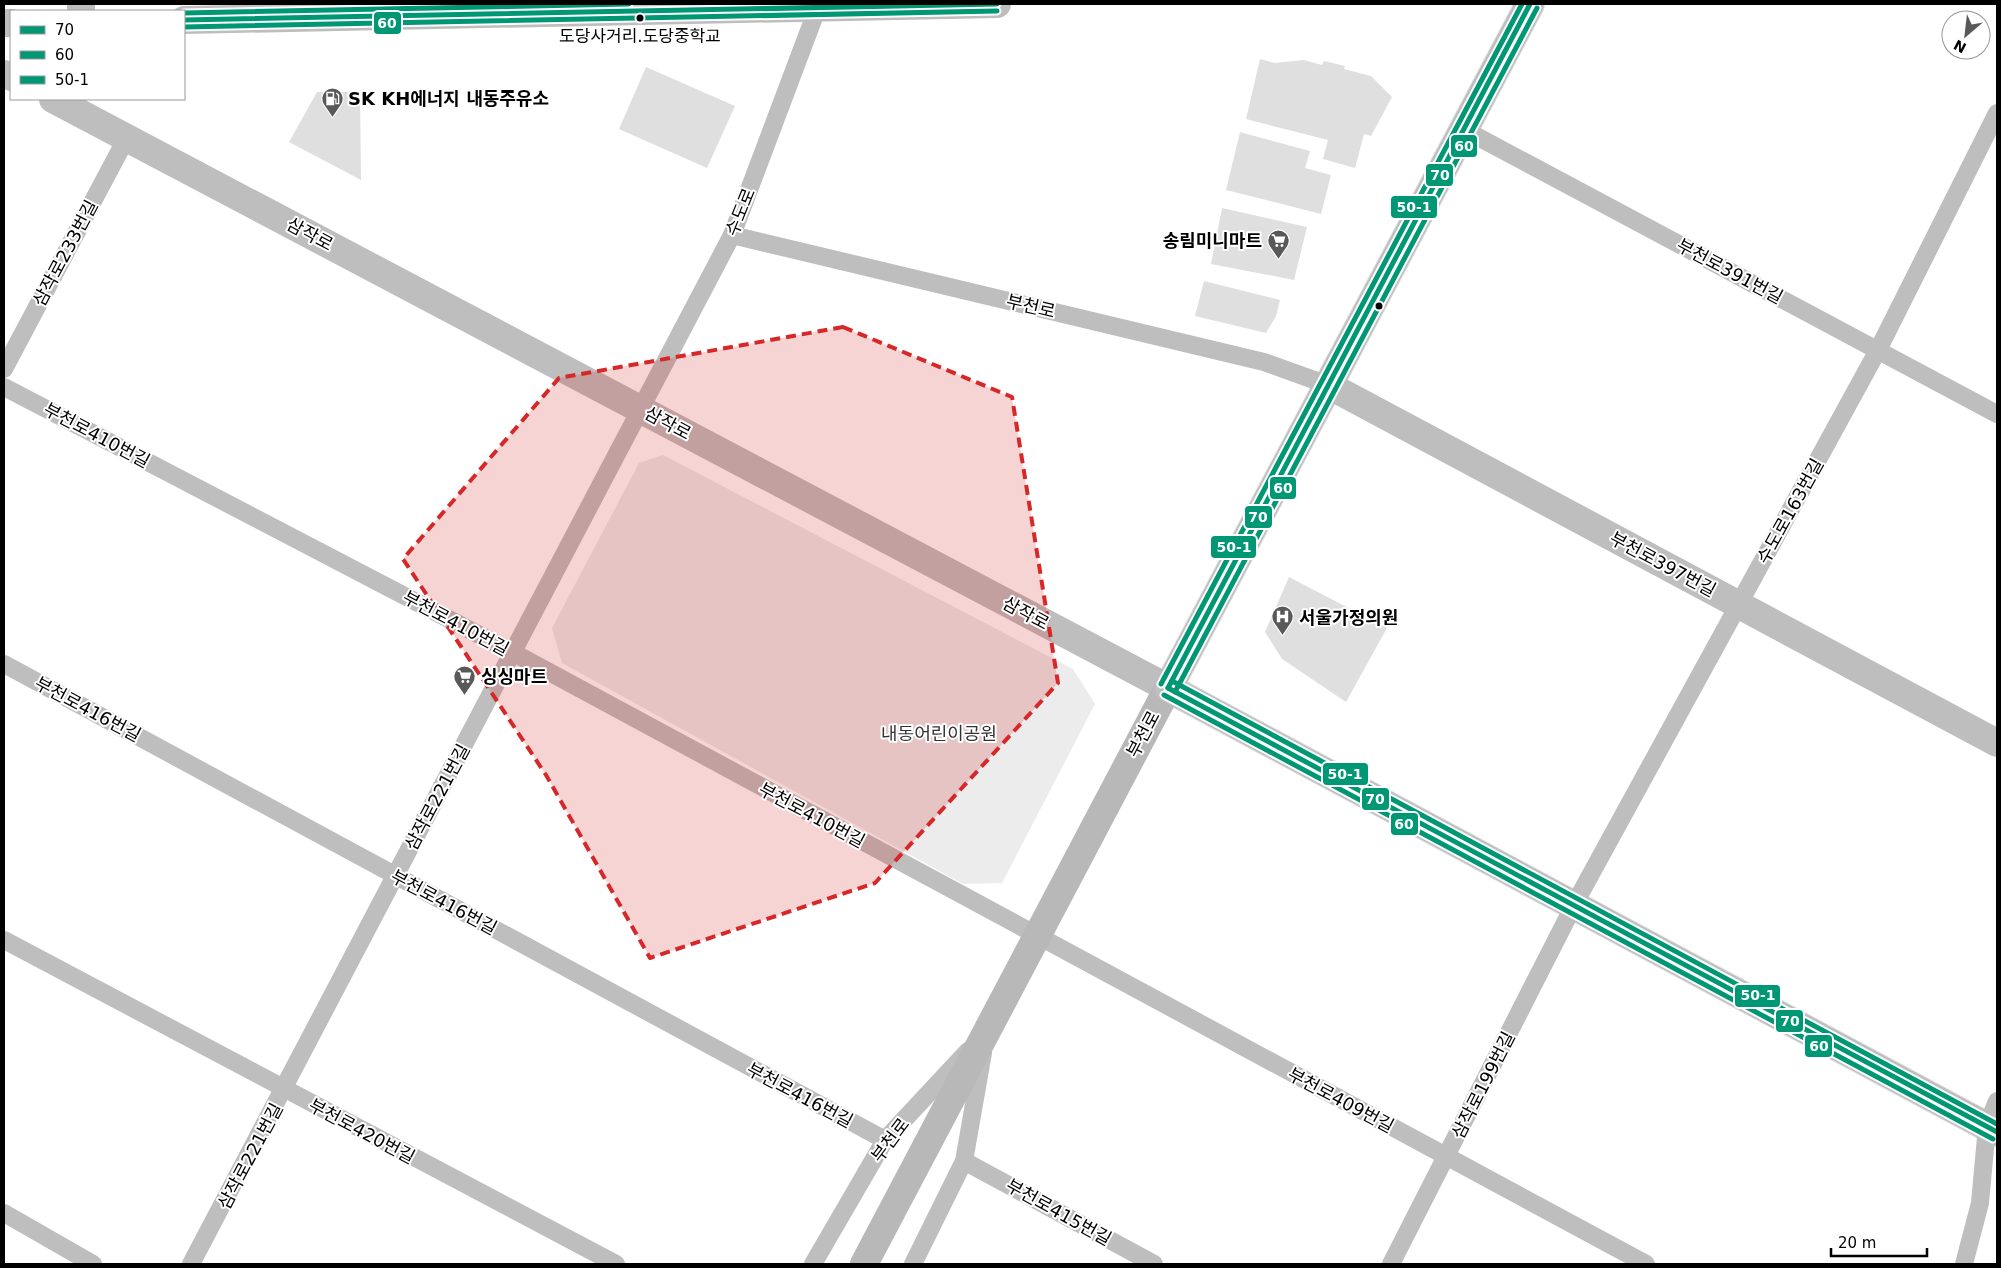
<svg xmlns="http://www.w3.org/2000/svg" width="2001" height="1268" font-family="'DejaVu Sans','Noto Sans KR',sans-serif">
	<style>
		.green { fill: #ececec }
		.building { fill: #dfdfdf }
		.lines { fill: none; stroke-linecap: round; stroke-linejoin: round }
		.primary-casing { stroke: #dbdbdb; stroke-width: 30 }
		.lane { stroke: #bebebe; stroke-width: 18 }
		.street { stroke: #bebebe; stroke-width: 28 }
		.secondary { stroke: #b8b8b8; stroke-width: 28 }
		.primary { stroke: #bebebe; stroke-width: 28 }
		.bus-1-casing { stroke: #fff; stroke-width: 9 }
		.bus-2-casing { stroke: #fff; stroke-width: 9 }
		.bus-3-casing { stroke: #fff; stroke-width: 9 }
		.bus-1 { stroke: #009775; stroke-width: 5 }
		.bus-2 { stroke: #009775; stroke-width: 5 }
		.bus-3 { stroke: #009775; stroke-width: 5 }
		.marked { fill: #d62828; fill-opacity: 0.2; stroke: #d62828; stroke-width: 4; stroke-dasharray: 10 6; stroke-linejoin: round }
		.bus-dot { fill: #000; stroke: #fff; stroke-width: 2 }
		.labels { text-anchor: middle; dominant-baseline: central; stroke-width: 4; stroke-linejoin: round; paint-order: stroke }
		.bus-label { font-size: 17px; fill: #000; stroke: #fff }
		.poi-label { font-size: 18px; font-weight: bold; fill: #000; stroke: #fff; text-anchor: start }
		.street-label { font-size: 18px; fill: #000; stroke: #fff }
		.park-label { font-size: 18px; fill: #333; stroke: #fff }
		.line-badge { stroke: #fff; stroke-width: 2 }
		.badge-label { font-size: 14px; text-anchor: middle; font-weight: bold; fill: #fff }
	</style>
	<rect width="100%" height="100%" fill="#fff"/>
	<polygon class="green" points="663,455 1073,669 1095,704 1002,883 963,884 562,663 552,628 639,463"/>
	<g class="building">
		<polygon points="1260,59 1275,63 1304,60 1322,65 1324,61 1345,66 1344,69 1371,76 1392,97 1371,136 1364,134 1355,168 1323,159 1328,140 1246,119"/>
		<polygon points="646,67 735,106 707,168 619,129"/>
		<polygon points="317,92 360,92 361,180 289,142"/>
		<polygon points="1240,132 1310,151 1305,168 1331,175 1321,214 1226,190"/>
		<polygon points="1222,208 1307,227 1294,280 1211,264"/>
		<polygon points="1204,281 1280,300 1276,316 1266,333 1195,316"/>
		<polygon points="1289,577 1387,628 1346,702 1282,659 1265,632"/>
	</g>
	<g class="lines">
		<defs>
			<polyline id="primary" points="1530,4 1168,688 1997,1132"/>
		</defs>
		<use href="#primary" class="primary-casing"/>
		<g class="lane">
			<polyline points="1463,129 1997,414"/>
			<polyline points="732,235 1264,362 1328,385"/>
			<polyline points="4,369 127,137"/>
			<polyline points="4,387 512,652 1646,1264"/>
			<polyline points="4,664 885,1140"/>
			<polyline points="4,940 616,1264"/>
			<polyline points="964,1161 1154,1264"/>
			<polyline points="4,1213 93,1264"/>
			<polyline points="191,1264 732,235 819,4"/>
			<polyline points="813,1264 885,1140 968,1051"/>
			<polyline points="913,1264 964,1161 983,1053"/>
			<polyline points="1391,1264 1574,905 1878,350 1997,113"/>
			<polyline points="1964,1264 1980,1203 1987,1126 1997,1101"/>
		</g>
		<g class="street">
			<polyline points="81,4 81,11"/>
			<polyline points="184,20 997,4"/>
			<polyline points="4,23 11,23"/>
			<polyline points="4,74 11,77"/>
			<polyline points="53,99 1168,688"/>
			<polyline points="1328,385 1997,743"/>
		</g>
		<polyline class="secondary" points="864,1264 1168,688"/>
		<use href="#primary" class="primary"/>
		<defs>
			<g id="bus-1">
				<polyline points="184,20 997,4"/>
				<polyline points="1168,688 1997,1132"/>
				<polyline points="1168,688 1530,4"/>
			</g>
			<g id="bus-2">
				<polyline points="184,27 997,11"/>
				<polyline points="1175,692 1537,8"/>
				<polyline points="1164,695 1993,1139"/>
			</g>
			<g id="bus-3">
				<polyline points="184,13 629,4"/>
				<polyline points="1172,681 1997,1124"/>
				<polyline points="1161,684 1522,4"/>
			</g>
		</defs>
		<use href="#bus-1" class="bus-1-casing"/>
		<use href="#bus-2" class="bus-2-casing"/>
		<use href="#bus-3" class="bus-3-casing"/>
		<use href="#bus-1" class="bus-1"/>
		<use href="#bus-2" class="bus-2"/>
		<use href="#bus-3" class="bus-3"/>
	</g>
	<path class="marked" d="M843,327L1012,397L1058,683L875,883L650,958L546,775L403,559L559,378Z"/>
	<defs>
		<symbol id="fuel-pin" viewBox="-11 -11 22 30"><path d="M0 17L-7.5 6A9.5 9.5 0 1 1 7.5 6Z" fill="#595959" stroke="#fff"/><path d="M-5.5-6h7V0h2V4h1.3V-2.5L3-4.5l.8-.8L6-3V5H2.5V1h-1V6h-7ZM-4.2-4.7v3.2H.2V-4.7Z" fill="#fff"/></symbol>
		<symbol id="supermarket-pin" viewBox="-11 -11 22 30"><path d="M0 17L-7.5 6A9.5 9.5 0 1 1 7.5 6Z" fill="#595959" stroke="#fff"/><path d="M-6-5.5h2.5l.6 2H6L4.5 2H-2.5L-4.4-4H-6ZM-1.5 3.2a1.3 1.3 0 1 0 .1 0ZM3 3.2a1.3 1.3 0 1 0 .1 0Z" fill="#fff"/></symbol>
		<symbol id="hospital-pin" viewBox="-11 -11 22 30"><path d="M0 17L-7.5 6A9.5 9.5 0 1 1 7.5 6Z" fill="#595959" stroke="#fff"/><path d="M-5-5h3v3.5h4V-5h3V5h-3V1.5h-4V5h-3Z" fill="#fff"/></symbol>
	</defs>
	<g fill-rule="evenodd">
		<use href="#fuel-pin" x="320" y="86" width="25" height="34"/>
		<use href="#supermarket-pin" x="1266" y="228" width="25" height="34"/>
		<use href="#hospital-pin" x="1270" y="604" width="25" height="34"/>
		<use href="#supermarket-pin" x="452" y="664" width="25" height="34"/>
	</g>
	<g class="bus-dot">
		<circle cx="640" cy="18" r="4.5"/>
		<circle cx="1379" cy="306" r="4.5"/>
	</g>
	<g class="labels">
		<g class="bus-label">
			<text x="640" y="36">도당사거리.도당중학교</text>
		</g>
		<g class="poi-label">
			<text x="348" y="98">SK KH에너지 내동주유소</text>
			<text x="1262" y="240" text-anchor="end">송림미니마트</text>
			<text x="1299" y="617">서울가정의원</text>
			<text x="481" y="676">싱싱마트</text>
		</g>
		<g class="street-label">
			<text transform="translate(740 212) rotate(-68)">수도로</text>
			<text transform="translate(310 234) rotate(28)">삼작로</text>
			<text transform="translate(65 253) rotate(-62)">삼작로233번길</text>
			<text transform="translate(1730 271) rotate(28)">부천로391번길</text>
			<text transform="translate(1031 306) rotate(13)">부천로</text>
			<text transform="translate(668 423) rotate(28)">삼작로</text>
			<text transform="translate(97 435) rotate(28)">부천로410번길</text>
			<text transform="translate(1790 511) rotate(-61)">수도로163번길</text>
			<text transform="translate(1663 564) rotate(28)">부천로397번길</text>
			<text transform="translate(1026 613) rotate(28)">삼작로</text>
			<text transform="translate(456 623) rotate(28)">부천로410번길</text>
			<text transform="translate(88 709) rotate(28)">부천로416번길</text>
			<text transform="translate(1143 734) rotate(-62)">부천로</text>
			<text transform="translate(437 797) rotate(-62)">삼작로221번길</text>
			<text transform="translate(812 815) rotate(28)">부천로410번길</text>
			<text transform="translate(444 902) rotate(28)">부천로416번길</text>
			<text transform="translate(1483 1085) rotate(-63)">삼작로199번길</text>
			<text transform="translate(800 1095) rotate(28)">부천로416번길</text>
			<text transform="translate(1341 1100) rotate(28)">부천로409번길</text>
			<text transform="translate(362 1131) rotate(28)">부천로420번길</text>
			<text transform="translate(890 1140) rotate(-53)">부천로</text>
			<text transform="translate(250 1156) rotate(-62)">삼작로221번길</text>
			<text transform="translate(1059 1212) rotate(29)">부천로415번길</text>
		</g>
		<g class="park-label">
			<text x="939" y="733">내동어린이공원</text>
		</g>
	</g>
	<g class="line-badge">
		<rect x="373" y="11" width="29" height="24" rx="5" fill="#009775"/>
		<rect x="1450" y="134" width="28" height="24" rx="5" fill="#009775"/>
		<rect x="1425" y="163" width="29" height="24" rx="5" fill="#009775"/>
		<rect x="1390" y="195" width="48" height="24" rx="5" fill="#009775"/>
		<rect x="1269" y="476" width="28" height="24" rx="5" fill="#009775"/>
		<rect x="1244" y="505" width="29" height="24" rx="5" fill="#009775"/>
		<rect x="1210" y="535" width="47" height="24" rx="5" fill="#009775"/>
		<rect x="1322" y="762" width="47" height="24" rx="5" fill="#009775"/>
		<rect x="1361" y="787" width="29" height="24" rx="5" fill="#009775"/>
		<rect x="1390" y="812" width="29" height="24" rx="5" fill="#009775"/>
		<rect x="1734" y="984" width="47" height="24" rx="5" fill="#009775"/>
		<rect x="1775" y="1009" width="29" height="24" rx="5" fill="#009775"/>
		<rect x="1804" y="1034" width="29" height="24" rx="5" fill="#009775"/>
	</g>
	<g class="badge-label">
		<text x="387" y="28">60</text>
		<text x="1464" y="151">60</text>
		<text x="1440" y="180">70</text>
		<text x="1414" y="212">50-1</text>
		<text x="1283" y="493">60</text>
		<text x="1258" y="522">70</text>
		<text x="1234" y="552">50-1</text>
		<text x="1345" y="779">50-1</text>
		<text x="1375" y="804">70</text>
		<text x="1404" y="829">60</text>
		<text x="1758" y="1000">50-1</text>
		<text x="1790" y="1026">70</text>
		<text x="1819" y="1051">60</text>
	</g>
	<rect width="2001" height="1268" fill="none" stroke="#000000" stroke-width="10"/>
	<rect x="10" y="10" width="175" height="90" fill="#ffffff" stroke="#999999"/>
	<rect x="20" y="26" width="25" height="8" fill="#009775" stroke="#999999"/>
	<text x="55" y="35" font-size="15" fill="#000000">70</text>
	<rect x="20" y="51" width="25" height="8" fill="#009775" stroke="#999999"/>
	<text x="55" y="60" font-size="15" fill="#000000">60</text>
	<rect x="20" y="76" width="25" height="8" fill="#009775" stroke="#999999"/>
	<text x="55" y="85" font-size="15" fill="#000000">50-1</text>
	<g transform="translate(1966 35) rotate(208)"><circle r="24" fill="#ffffff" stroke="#999999"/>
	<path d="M0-4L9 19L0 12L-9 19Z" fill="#595959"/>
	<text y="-8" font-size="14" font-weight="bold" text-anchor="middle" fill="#000000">N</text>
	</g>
	<path d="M1831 1248v8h96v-8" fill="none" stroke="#000000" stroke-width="2.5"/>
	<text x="1838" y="1248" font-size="15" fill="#000000" stroke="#ffffff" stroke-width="4" paint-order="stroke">20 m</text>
</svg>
